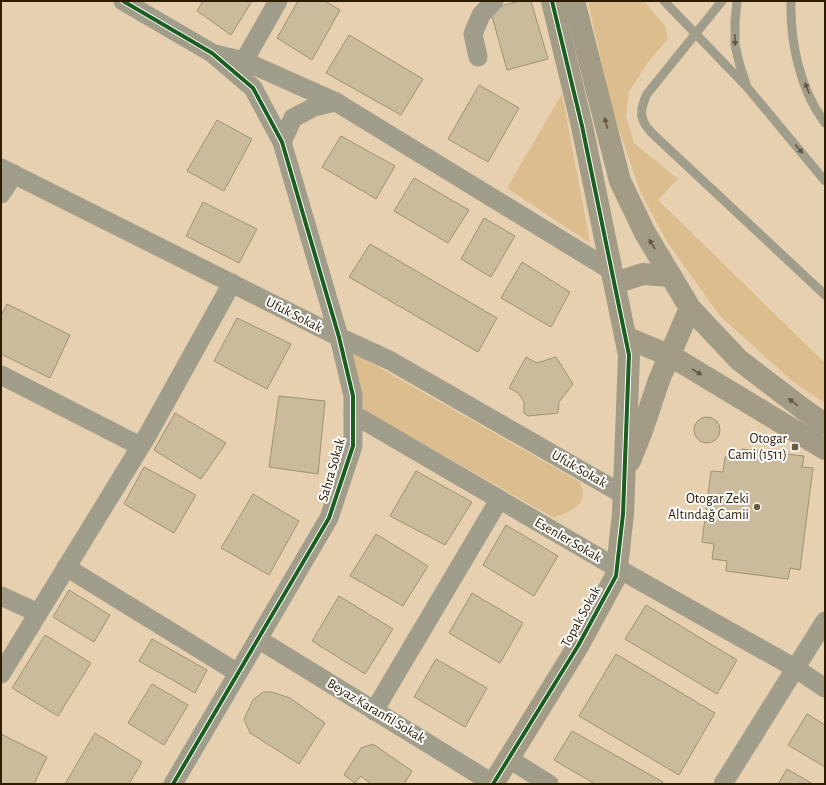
<svg xmlns="http://www.w3.org/2000/svg" width="826" height="785" font-family="'Alegreya Sans',sans-serif">
	<style>
		.green { fill: #dcbd8e }
		.building { fill: #c9bb9b; stroke: #9f9271 }
		.lines { fill: none; stroke-linecap: round; stroke-linejoin: round }
		.lane { stroke: #a19d8b; stroke-width: 9 }
		.street { stroke: #a19d8b; stroke-width: 19 }
		.secondary { stroke: #a29c86; stroke-width: 22 }
		.cycleway-casing { stroke: #fcfcfc; stroke-width: 6 }
		.cycleway { stroke: #1b5e20; stroke-width: 4 }
		.oneway { fill: #62563f }
		.oneway2 { fill: #62563c }
		.poi-dot { fill: #6e5b3e; stroke: #fcfcfc; stroke-width: 1.5 }
		.labels { text-anchor: middle; dominant-baseline: central; stroke-width: 4; stroke-linejoin: round; paint-order: stroke }
		.street-label { font-size: 14px; fill: #2e1c00; stroke: #fcfcfc }
		.poi-label { font-size: 14px; fill: #2e1c00; stroke: #fcfcfc; text-anchor: end }
	</style>
	<rect width="100%" height="100%" fill="#e6d0b0"/>
	<g class="green">
		<polygon points="588,1 644,1 665,26 668,39 648,62 629,92 626,117 634,143 678,179 658,200 825,363 825,403 791,380 720,316 667,242 640,191 611,106"/>
		<polygon points="562,94 590,243 507,188"/>
		<path d="M352,352L580,482C581,485 583,491 583,494C583,508 565,513 554,518L365,411L354,384Z"/>
	</g>
	<g class="building">
		<polygon points="203,1 252,1 231,35 197,11"/>
		<polygon points="298,1 325,1 340,10 312,60 277,38"/>
		<polygon points="519,1 531,1 548,59 507,70 490,9"/>
		<polygon points="349,35 423,79 401,115 326,73"/>
		<polygon points="479,85 519,108 488,162 448,139"/>
		<polygon points="217,120 252,139 224,191 187,171"/>
		<polygon points="341,136 395,166 376,199 322,167"/>
		<polygon points="414,178 469,210 448,243 394,211"/>
		<polygon points="203,202 257,229 239,263 186,236"/>
		<polygon points="484,218 515,236 491,277 461,259"/>
		<polygon points="370,244 497,318 478,352 349,277"/>
		<polygon points="522,262 570,292 551,327 501,298"/>
		<polygon points="7,304 70,335 50,378 1,354 1,316"/>
		<polygon points="237,318 291,344 267,389 214,361"/>
		<polygon points="526,357 537,363 556,357 573,384 559,402 558,413 528,416 524,413 524,402 518,393 509,388"/>
		<polygon points="279,396 325,401 318,474 269,467"/>
		<polygon points="175,413 226,443 201,479 154,450"/>
		<circle cx="707" cy="430" r="13"/>
		<polygon points="742,449 804,456 802,467 813,468 800,570 790,568 788,579 726,571 727,561 712,559 714,544 702,542 711,471 723,472 725,457 740,459"/>
		<polygon points="144,467 196,495 174,533 124,504"/>
		<polygon points="416,471 472,502 445,545 390,516"/>
		<polygon points="253,494 299,521 269,575 221,548"/>
		<polygon points="506,525 558,556 534,596 483,565"/>
		<polygon points="376,534 428,566 403,606 350,576"/>
		<polygon points="69,590 110,615 94,642 53,617"/>
		<polygon points="472,593 523,623 500,663 449,633"/>
		<polygon points="339,596 393,629 365,674 312,641"/>
		<polygon points="646,605 737,660 717,694 625,639"/>
		<polygon points="45,635 91,663 58,716 12,688"/>
		<polygon points="152,639 207,670 195,693 139,661"/>
		<polygon points="616,654 715,713 679,775 579,716"/>
		<polygon points="436,659 487,688 465,727 414,697"/>
		<polygon points="152,684 188,705 164,745 128,723"/>
		<polygon points="263,692 272,692 290,698 325,723 299,764 250,733 244,719 253,700"/>
		<polygon points="807,714 825,725 825,767 788,745"/>
		<polygon points="572,731 663,782 662,784 595,784 554,760"/>
		<polygon points="95,733 142,762 129,784 65,784"/>
		<polygon points="1,734 47,757 34,784 1,784"/>
		<polygon points="373,744 412,771 404,784 371,784 361,776 355,783 344,775 361,748"/>
		<polygon points="787,769 813,784 778,784"/>
	</g>
	<g class="lines">
		<g class="lane">
			<polyline points="664,1 745,85"/>
			<path d="M722,1L647,94C638,113 640,122 655,136L825,295"/>
			<polyline points="737,1 735,22 735,45 740,66 747,87 825,181"/>
			<path d="M791,1C790,42 800,90 825,123"/>
		</g>
		<g class="street">
			<polyline points="123,1 212,53 253,88 282,142 339,337 353,396 353,446 329,518 173,784"/>
			<polyline points="215,54 244,61 336,102 612,271"/>
			<polyline points="478,57 473,34 481,15 494,1"/>
			<polyline points="244,61 278,1"/>
			<polyline points="282,142 293,118 314,107 336,102"/>
			<polyline points="1,168 339,337 389,360 624,495"/>
			<polyline points="1,194 14,174"/>
			<polyline points="1,375 140,446"/>
			<polyline points="353,414 617,568 795,668 825,688"/>
			<polyline points="66,567 238,673"/>
			<polyline points="1,596 38,613"/>
			<polyline points="258,639 494,784"/>
			<polyline points="1,674 147,436 232,283"/>
			<polyline points="374,711 499,500"/>
			<polyline points="509,759 549,784"/>
			<polyline points="723,784 825,621"/>
		</g>
		<g class="secondary">
			<polyline points="574,1 620,181 645,233 690,308 739,360 807,412 825,424"/>
			<polyline points="615,283 643,274 671,276"/>
			<polyline points="625,337 671,356 825,449"/>
			<polyline points="630,461 643,428 659,380 690,308"/>
			<polyline points="493,784 578,646 616,576 623,514 629,355 582,126 552,1"/>
		</g>
		<defs>
			<g id="cycleway">
				<polyline points="123,1 212,53 253,88 282,142 339,337 353,396 353,446 329,518 173,784"/>
				<polyline points="493,784 578,646 616,576 623,514 629,355 582,126 552,1"/>
			</g>
		</defs>
		<use href="#cycleway" class="cycleway-casing"/>
		<use href="#cycleway" class="cycleway"/>
	</g>
	<defs><path id="oneway-solid" d="M-6-.8H1V-3.2L6.5 0L1 3.2V.8H-6Z"/></defs>
	<g class="oneway">
		<use href="#oneway-solid" transform="translate(735 40) rotate(88)"/>
		<use href="#oneway-solid" transform="translate(807 88) rotate(-111)"/>
		<use href="#oneway-solid" transform="translate(799 149) rotate(50)"/>
	</g>
	<g class="oneway2">
		<use href="#oneway-solid" transform="translate(606 123) rotate(-104)"/>
		<use href="#oneway-solid" transform="translate(652 244) rotate(-121)"/>
		<use href="#oneway-solid" transform="translate(697 372) rotate(31)"/>
		<use href="#oneway-solid" transform="translate(793 402) rotate(-142)"/>
	</g>
	<g class="poi-dot">
		<rect x="791" y="443" width="8" height="8" rx="2"/>
		<circle cx="757" cy="507" r="4"/>
	</g>
	<g class="labels">
		<g class="street-label">
			<text transform="translate(294 315) rotate(27)">Ufuk Sokak</text>
			<text transform="translate(579 469) rotate(30)">Ufuk Sokak</text>
			<text transform="translate(332 470) rotate(-74)">Sahra Sokak</text>
			<text transform="translate(568 540) rotate(30)">Esenler Sokak</text>
			<text transform="translate(581 617) rotate(-61)">Topak Sokak</text>
			<text transform="translate(376 711) rotate(31)">Beyaz Karanfil Sokak</text>
		</g>
		<g class="poi-label">
			<text x="787" y="439">Otogar<tspan x="787" dy="16">Cami (1511)</tspan></text>
			<text x="749" y="499">Otogar Zeki<tspan x="749" dy="16">Altındağ Camii</tspan></text>
		</g>
	</g>
	<rect width="826" height="785" fill="none" stroke="#2e1c00" stroke-width="4"/>
</svg>
